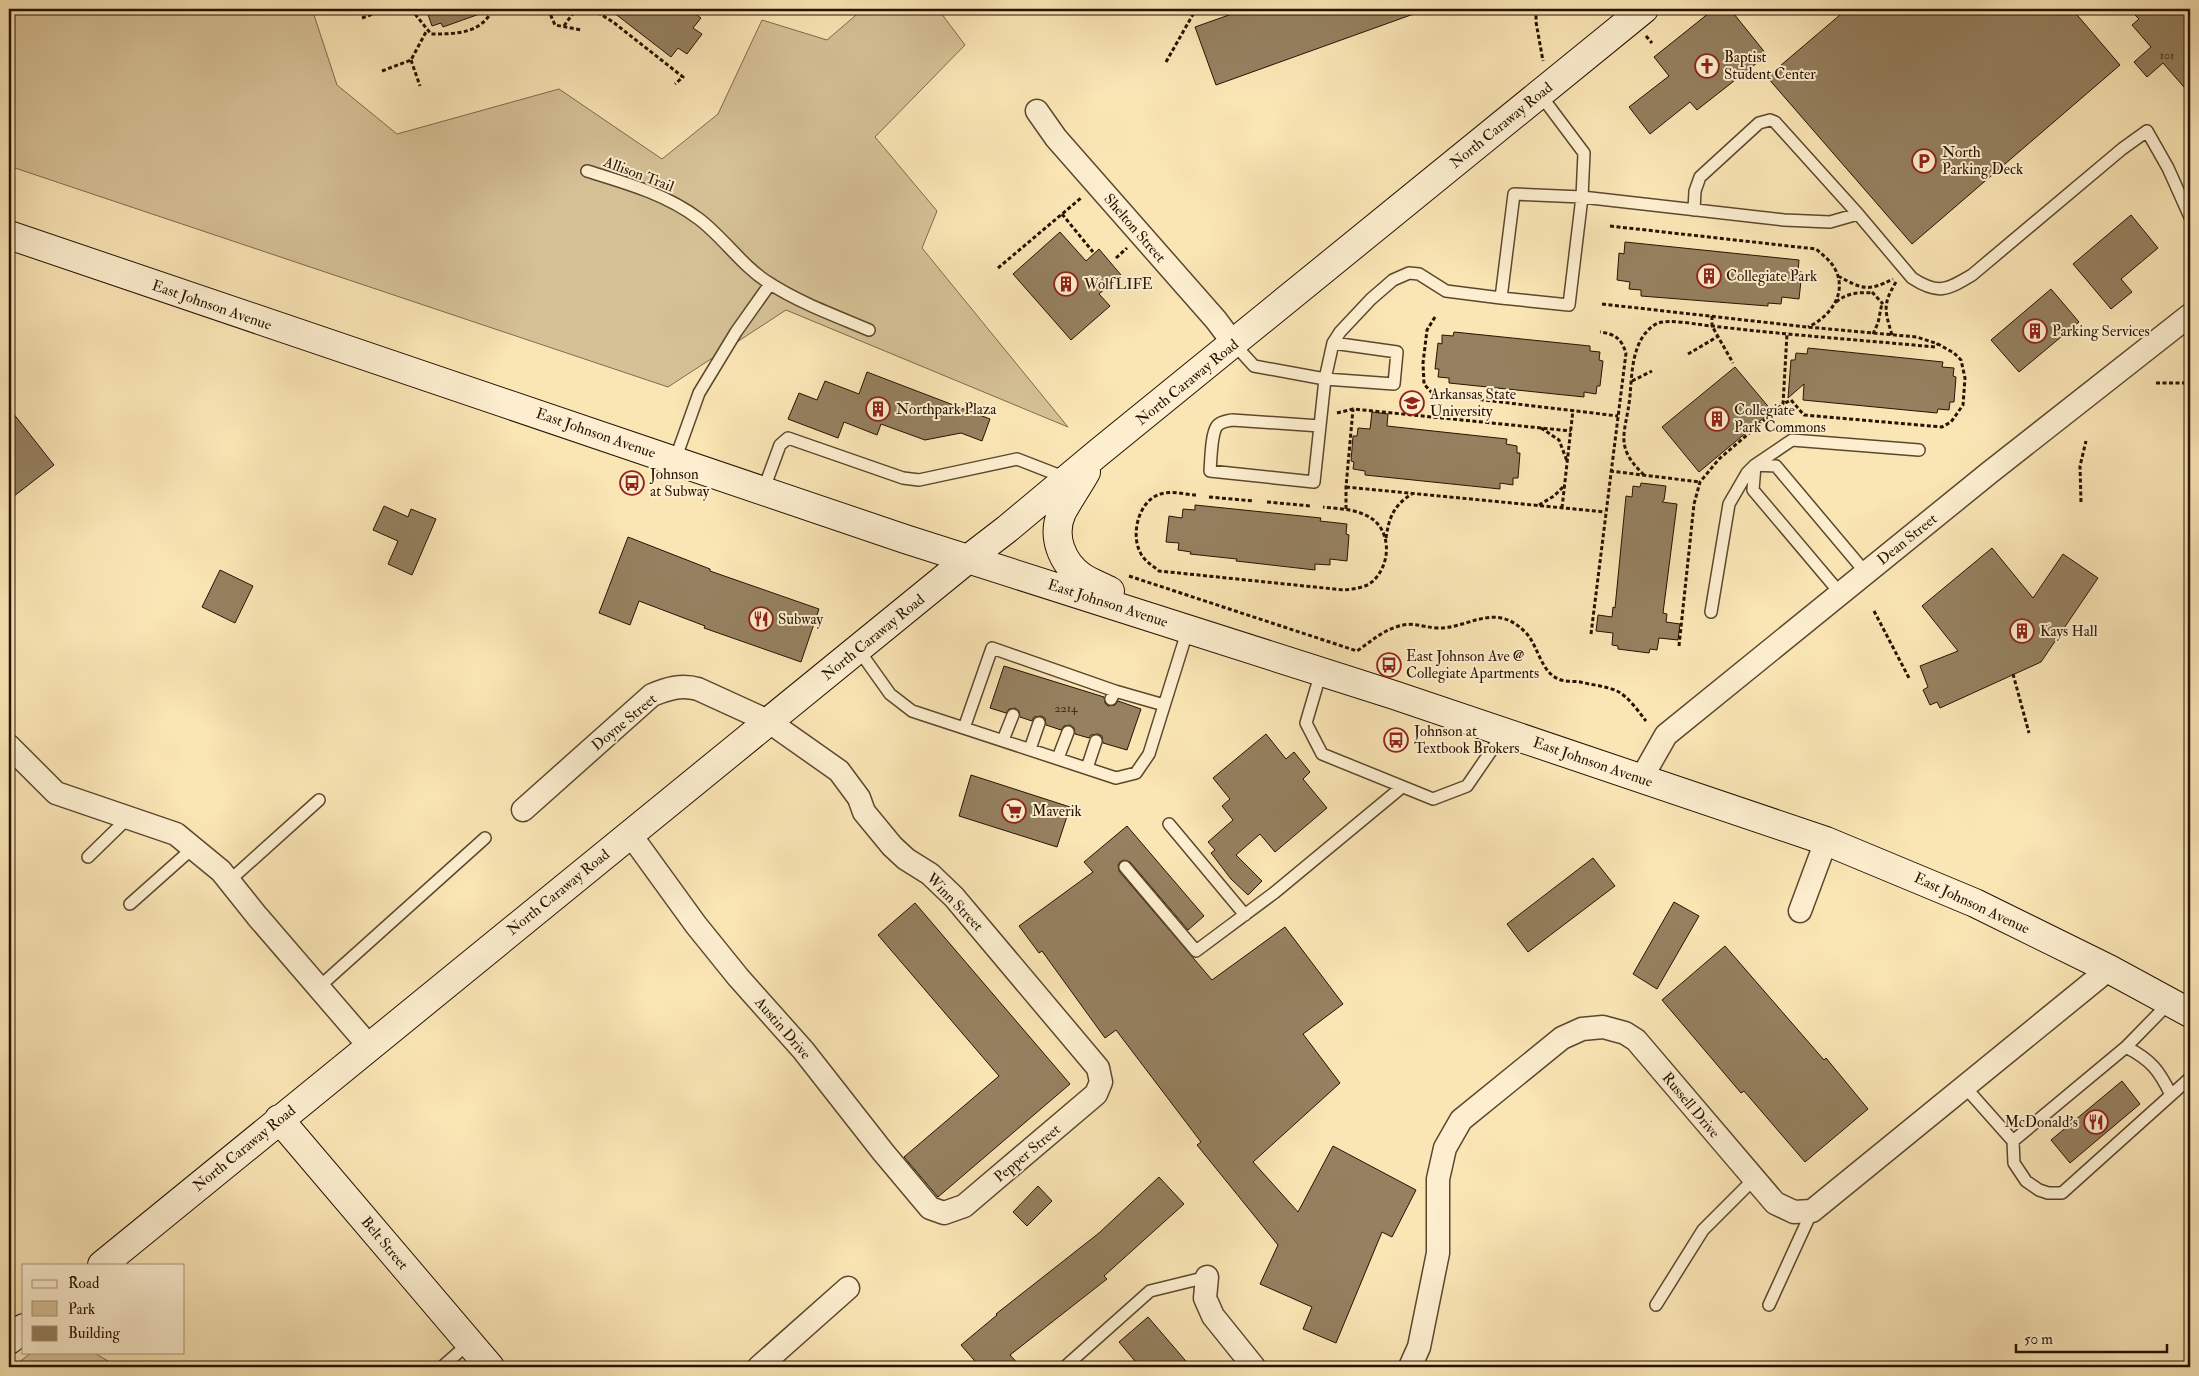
<svg xmlns="http://www.w3.org/2000/svg" width="2199" height="1376" font-family="'IM FELL Double Pica',serif">
	<style>
		.green { fill: #d6c196; stroke: #7e6a4c }
		.building { fill: #95805f; stroke: #271201 }
		.lines { fill: none; stroke-linecap: round; stroke-linejoin: round }
		.lane-casing { stroke: #5c472e; stroke-width: 14 }
		.street-casing { stroke: #5c472e; stroke-width: 25 }
		.secondary-casing { stroke: #271201; stroke-width: 30 }
		.path { stroke: #271201; stroke-width: 3; stroke-dasharray: 4 2.5; stroke-linecap: butt }
		.lane { stroke: #fceecf; stroke-width: 11 }
		.street { stroke: #fceecf; stroke-width: 22 }
		.secondary { stroke: #fceecf; stroke-width: 28 }
		.labels { text-anchor: middle; stroke-width: 4; stroke-linejoin: round; paint-order: stroke }
		.number-label { font-size: 12px; fill: #422e18 }
		.poi-label { font-size: 15px; fill: #271201; stroke: #fceecf; text-anchor: start }
		.street-label { font-size: 15px; fill: #271201; stroke: #fceecf }
	</style>
	<rect width="100%" height="100%" fill="#fae5b5"/>
	<filter id="stains"><feTurbulence type="fractalNoise" baseFrequency=".004" numOctaves="4"/><feColorMatrix values="0 0 0 0 .2 0 0 0 0 .09 0 0 0 0 .02 0 0 0 .5 -.17"/></filter>
	<radialGradient id="worn" r=".72"><stop offset=".6" stop-color="#630" stop-opacity="0"/><stop offset="1" stop-color="#630" stop-opacity=".3"/></radialGradient>
	<path class="green" d="M9 9H312L337 85 397 134 559 89 662 159 718 114 762 20 827 40 863 9H938L965 45 875 137 937 211 922 248 1068 427 786 310 668 387 9 166Z
		M32 1352H93L118 1367H13Z"/>
	<path class="building" d="M426 9H488V11L443 27 441 23 432 26Z
		M609 9H689L701 18 693 28 702 34 687 54 678 48 671 57Z
		M1246 9H1422V11L1216 85 1195 27Z
		M1714 9H1730L1767 55 1697 110 1690 102 1650 134 1629 107 1669 76 1654 57Z
		M1847 9H2072L2120 65 1912 244 1767 77Z
		M2129 9H2190V94L2163 63 2147 77 2134 62 2151 47 2132 25 2139 19Z
		M2131 215 2158 248 2121 279 2132 292 2111 309 2073 264Z
		M1060 232 1086 261 1099 249 1121 275 1099 294 1110 306 1071 340 1013 274Z
		M1625 242 1799 260 1798 272H1802L1799 299 1782 297 1781 304 1768 303V306L1641 296V290L1629 289 1630 282 1617 280 1619 253 1624 254Z
		M2051 289 2079 322 2019 372 1991 340Z
		M1454 332 1590 346V351L1600 352 1599 360 1603 361 1600 386H1597L1596 394 1584 392V397L1449 383V378L1438 377 1439 369H1435L1438 343 1442 344V335L1453 336Z
		M1808 348 1943 362 1942 367 1954 368 1953 376 1956 377 1954 402H1950L1949 410 1938 409 1937 413 1803 400 1804 384 1788 398 1791 360H1795L1796 353 1807 354Z
		M1735 367 1772 411 1699 472 1662 427Z
		M867 372 990 419 982 441 961 433 925 440 881 424 877 435 844 422 838 438 788 419 799 393 817 400 825 381 859 394Z
		M9 408 54 465 9 500Z
		M1372 412 1388 414 1387 426 1507 439 1506 444 1517 446V453H1520L1518 478H1513V485L1500 483V489L1365 475V471L1353 469 1354 462 1351 461 1353 436H1357L1358 428 1370 429Z
		M1641 483 1666 486 1664 500 1662 502 1677 504 1663 613 1667 614 1666 622 1680 624 1678 640 1659 638 1657 650 1650 649 1649 653 1618 649V646L1612 645 1613 633 1596 631 1598 615 1612 617 1613 607 1615 608 1626 496 1632 497 1633 486 1640 487Z
		M1195 505 1321 518 1320 521 1347 524 1346 534 1349 535 1347 561 1330 559V565L1315 564V570L1236 561 1237 559 1190 554 1191 552 1178 550 1179 543 1166 542 1169 516 1182 518 1183 509 1195 510Z
		M384 506 408 517 411 509 436 519 412 575 388 564 398 541 373 530Z
		M628 537 710 569V571L819 609 801 662 704 628 705 626 639 601 630 625 599 613Z
		M1992 548 2033 598 2063 554 2098 578 2041 662 1940 708 1937 702 1930 705 1923 690 1928 687 1920 666 1958 651 1922 606Z
		M220 570 253 586 235 623 202 607Z
		M1004 666 1104 697 1105 703 1108 706 1115 705 1118 701 1141 709 1127 750 1103 743 1102 736 1098 734 1091 735 1089 738 1075 734 1074 728 1070 725 1064 726 1061 730 1046 725 1045 718 1041 716 1034 717 1032 721 1020 717 1019 711 1015 708 1009 709 1006 713 990 708Z
		M1266 734 1286 759 1294 752 1310 772 1303 779 1327 808 1275 852 1260 834 1236 855 1262 881 1248 895 1231 879 1211 853 1215 850 1208 842 1233 820 1222 806 1230 799 1213 778Z
		M971 775 1070 807 1057 847 959 816Z
		M1127 826 1204 916 1188 930 1130 862 1124 860 1120 862 1118 865 1119 871 1212 980 1285 927 1343 1004 1303 1034 1340 1083 1253 1162 1298 1212 1333 1146 1416 1190 1392 1237 1382 1232 1336 1343 1303 1329 1312 1307 1260 1284 1278 1245 1197 1145 1201 1142 1116 1030 1105 1038 1042 951 1039 953 1019 926 1093 872 1084 862Z
		M1593 858 1615 886 1528 952 1507 924Z
		M1674 902 1699 916 1657 989 1633 974Z
		M915 903 1070 1084 938 1197 904 1157 999 1076 878 935Z
		M1725 946 1824 1060 1826 1058 1868 1109 1805 1162 1744 1091 1741 1093 1662 1000Z
		M2122 1081 2140 1104 2070 1163 2051 1140Z
		M1159 1177 1184 1204 1104 1276 1107 1279 1010 1355 1021 1367H980L961 1345 997 1315 996 1314 1099 1233Z
		M1038 1186 1052 1201 1027 1226 1013 1212Z
		M1148 1317 1191 1367H1140L1119 1342Z"/>
	<g class="lines">
		<g class="lane-casing">
			<path id="lane" d="M587 171C626 183 666 194 699 219 724 238 742 266 769 283 800 303 836 316 869 330
				M1694 210 1695 191 1700 177 1759 123 1770 120 1775 122 1858 214
				M1501 298 1569 305 1582 197 1584 153 1539 93
				M1234 344 1254 366 1325 379 1394 384 1397 352 1333 343
				M1320 426 1232 420C1227 421 1221 421 1217 426 1211 434 1211 460 1210 471L1314 482 1325 379 1333 343 1340 332 1371 299 1393 280 1409 273 1419 274 1446 291 1501 298 1514 194 1582 197 1784 220 1830 222 1858 214 1912 278C1938 295 1947 290 1972 275L2122 149 2147 131 2168 168 2190 217
				M675 460 699 393 736 332 770 284
				M763 491 780 445 788 438 903 478 919 480 1017 459 1066 478
				M1840 593 1753 490 1755 465 1776 466 1866 573
				M1711 612 1729 504 1747 473 1755 465 1792 440 1919 450
				M858 649 890 694 912 711 1116 778 1136 773 1149 754 1188 629
				M1321 672 1306 723 1322 754 1433 799 1467 786 1504 732
				M1115 691 1164 705
				M964 728 992 648 1115 691 1111 699
				M1003 740 1013 715
				M1030 749 1039 723
				M1058 758 1068 732
				M1087 768 1096 741
				M1169 824 1245 915
				M88 857 129 817
				M1125 867 1196 951 1274 893 1402 787
				M229 881 319 800
				M130 904 193 848
				M319 987 485 838
				M2126 1047C2151 1060 2159 1070 2171 1095
				M1965 1087 2013 1141 2014 1163 2026 1181 2039 1190 2048 1193H2062L2190 1078
				M2013 1141 2126 1047 2170 1002
				M1656 1305 1703 1230 1754 1179
				M1769 1305 1812 1211
				M442 1367 469 1343
				M1069 1367 1067 1365 1150 1291 1207 1277"/>
		</g>
		<g class="street-casing">
			<path id="street" d="M1037 111 1056 138 1216 320 1234 344
				M9 746 56 793 176 834 221 871 257 916 369 1046
				M1641 779 1666 735 1989 473 2190 315
				M523 810 652 695C667 689 681 684 698 689L768 721 839 771 859 798 864 812 892 846 906 859 930 874 954 897 1098 1068 1101 1082 1096 1094 964 1206 944 1213 930 1208 883 1152 803 1050 738 977 696 925 630 834
				M1800 911 1826 841
				M1207 1277 1205 1298 1213 1316 1254 1367
				M759 1367 848 1288
				M1410 1367 1419 1347 1438 1253V1179L1445 1148 1461 1120 1562 1038 1582 1029 1603 1027 1625 1033 1636 1040 1775 1203 1794 1212 1812 1211 2109 969"/>
		</g>
		<g class="secondary-casing">
			<path id="secondary" d="M9 235 905 539 1394 695 1826 841 1975 903 2109 969 2190 1013
				M1086 472C1078 486 1069 499 1062 512 1051 536 1062 563 1082 577 1091 583 1101 586 1110 591
				M279 1119 490 1367
				M102 1265 968 559 1007 529 1098 453 1644 9
				M9 1340 24 1328"/>
		</g>
		<path class="path" d="M411 9 431 34C456 34 481 34 493 9
			M548 9 555 25 581 30
			M592 9 613 22 683 77 675 84
			M728 9 734 12
			M1536 9V22L1543 61
			M362 18 387 9
			M564 26 576 9
			M1646 36 1652 43
			M411 60 420 86
			M1166 62 1196 9
			M382 71 411 60 427 30
			M1062 214 1093 252
			M1610 226 1816 249C1823 255 1831 261 1835 269 1848 293 1830 317 1808 327
			M1116 258 1127 248
			M998 268 1081 198
			M1838 276C1862 289 1868 292 1893 279
			M1872 292 1883 304
			M1836 302C1847 293 1859 292 1873 293
			M1602 304 1807 327 1917 337 1938 344 1954 353 1961 360 1965 378 1963 405 1951 422 1942 427 1804 415 1791 400 1783 404
			M1712 316V326L1733 363
			M1435 317 1427 330 1423 363 1424 384 1433 394 1618 416
			M1873 334 1878 323 1882 303
			M1892 335C1885 311 1882 305 1896 282
			M1688 354 1717 337
			M1632 381 1652 371
			M2156 383H2190
			M1337 413 1353 409 1571 431
			M1541 428 1559 440 1567 461
			M1610 471 1700 482
			M1644 475C1613 445 1626 434 1630 396 1632 372 1632 338 1656 324 1667 318 1699 325 1712 326 1787 335 1861 340 1935 347L1938 344
			M1346 487 1605 512
			M1196 495C1187 495 1175 491 1165 493 1140 496 1130 532 1140 552 1144 561 1152 565 1159 571L1344 590C1353 589 1366 588 1373 581 1389 566 1392 537 1375 521 1361 509 1340 509 1323 507
			M1209 497 1254 501
			M1267 502 1311 506
			M2081 502 2080 466 2086 441
			M1539 505 1554 496 1565 485
			M1562 508 1573 410
			M1346 509V487L1353 409
			M1386 538C1389 517 1394 505 1412 494
			M1129 576 1357 651C1370 642 1381 632 1396 627 1413 621 1421 627 1437 628 1468 629 1493 602 1523 630 1539 643 1539 673 1561 680 1567 682 1574 681 1580 682 1592 685 1606 686 1617 691 1629 697 1638 711 1646 721
			M1874 611 1909 678
			M1591 634 1626 353C1621 338 1615 334 1600 332
			M1679 646 1694 504 1700 482 1719 459 1783 404 1787 334
			M2013 674 2029 733"/>
		<use href="#lane" class="lane"/>
		<use href="#street" class="street"/>
		<use href="#secondary" class="secondary"/>
	</g>
	<defs>
		<g id="church-ring" transform="scale(1.25)"><circle r="9.5" fill="#fceecf" stroke="#8f2418" stroke-width="1.5"/><path d="M-1.2-6h2.4v3.5h3.3v2.4h-3.3V6h-2.4V-.1h-3.3v-2.4h3.3Z" fill="#8f2418"/></g>
		<g id="parking-ring" transform="scale(1.25)"><circle r="9.5" fill="#fceecf" stroke="#8f2418" stroke-width="1.5"/><path d="M-3.5-5.5H1a3.5 3.5 0 0 1 0 7H-1V5.5H-3.5ZM-1-3.4V-.6H.8a1.4 1.4 0 0 0 0-2.8Z" fill="#8f2418"/></g>
		<g id="building-ring" transform="scale(1.25)"><circle r="9.5" fill="#fceecf" stroke="#8f2418" stroke-width="1.5"/><path d="M-4-6H4V6H1V3H-1V6H-4ZM-2.5-4.3h1.7v1.8h-1.7ZM.8-4.3h1.7v1.8H.8ZM-2.5-1h1.7V.8h-1.7ZM.8-1h1.7V.8H.8Z" fill="#8f2418"/></g>
		<g id="university-ring" transform="scale(1.25)"><circle r="9.5" fill="#fceecf" stroke="#8f2418" stroke-width="1.5"/><path d="M0-5L7-2L0 1L-7-2ZM-4 1L0 2.5L4 1V4Q0 6-4 4Z" fill="#8f2418"/></g>
		<g id="bus-ring" transform="scale(1.25)"><circle r="9.5" fill="#fceecf" stroke="#8f2418" stroke-width="1.5"/><path d="M-5-6H5V4H4V6H2V4H-2V6H-4V4H-5ZM-3.5-4V0h7V-4ZM-3.5 1.2v1.5H-2V1.2ZM2 1.2v1.5H3.5V1.2Z" fill="#8f2418"/></g>
		<g id="restaurant-ring" transform="scale(1.25)"><circle r="9.5" fill="#fceecf" stroke="#8f2418" stroke-width="1.5"/><path d="M-5-6h1v4h1v-4h1v4h1v-4h1v5L-1.5 .5V6h-2V.5L-5-1ZM5-6V6H3V1.5H1.5Q1.5-4 5-6Z" fill="#8f2418"/></g>
		<g id="supermarket-ring" transform="scale(1.25)"><circle r="9.5" fill="#fceecf" stroke="#8f2418" stroke-width="1.5"/><path d="M-6-5.5h2.5l.6 2H6L4.5 2H-2.5L-4.4-4H-6ZM-1.5 3.2a1.3 1.3 0 1 0 .1 0ZM3 3.2a1.3 1.3 0 1 0 .1 0Z" fill="#8f2418"/></g>
	</defs>
	<g fill-rule="evenodd">
		<use href="#church-ring" x="1707" y="66"/>
		<use href="#parking-ring" x="1924" y="161"/>
		<use href="#building-ring" x="1709" y="276"/>
		<use href="#building-ring" x="1066" y="284"/>
		<use href="#building-ring" x="2035" y="331"/>
		<use href="#university-ring" x="1412" y="403"/>
		<use href="#building-ring" x="878" y="409"/>
		<use href="#building-ring" x="1717" y="419"/>
		<use href="#bus-ring" x="632" y="483"/>
		<use href="#restaurant-ring" x="761" y="619"/>
		<use href="#building-ring" x="2022" y="631"/>
		<use href="#bus-ring" x="1389" y="665"/>
		<use href="#bus-ring" x="1396" y="740"/>
		<use href="#supermarket-ring" x="1014" y="811"/>
		<use href="#restaurant-ring" x="2096" y="1122"/>
	</g>
	<g class="labels">
		<g class="number-label">
			<text x="2167" y="59">101</text>
			<text x="1066" y="712">2214</text>
		</g>
		<g class="poi-label">
			<text x="1724" y="62">Baptist<tspan x="1724" dy="17">Student Center</tspan></text>
			<text x="1942" y="157">North<tspan x="1942" dy="17">Parking Deck</tspan></text>
			<text x="1726" y="281">Collegiate Park</text>
			<text x="1084" y="289">WolfLIFE</text>
			<text x="2052" y="336">Parking Services</text>
			<text x="1430" y="399">Arkansas State<tspan x="1430" dy="17">University</tspan></text>
			<text x="896" y="414">Northpark Plaza</text>
			<text x="1734" y="415">Collegiate<tspan x="1734" dy="17">Park Commons</tspan></text>
			<text x="650" y="479">Johnson<tspan x="650" dy="17">at Subway</tspan></text>
			<text x="778" y="624">Subway</text>
			<text x="2040" y="636">Kays Hall</text>
			<text x="1406" y="661">East Johnson Ave @<tspan x="1406" dy="17">Collegiate Apartments</tspan></text>
			<text x="1414" y="736">Johnson at<tspan x="1414" dy="17">Textbook Brokers</tspan></text>
			<text x="1032" y="816">Maverik</text>
			<text x="2078" y="1127" text-anchor="end">McDonald's</text>
		</g>
		<g class="street-label">
			<text transform="translate(1501 125) rotate(-39)" y="5">North Caraway Road</text>
			<text transform="translate(639 174) rotate(21)" y="5">Allison Trail</text>
			<text transform="translate(1135 228) rotate(49)" y="5">Shelton Street</text>
			<text transform="translate(212 305) rotate(19)" y="5">East Johnson Avenue</text>
			<text transform="translate(1187 382) rotate(-39)" y="5">North Caraway Road</text>
			<text transform="translate(596 433) rotate(19)" y="5">East Johnson Avenue</text>
			<text transform="translate(1907 539) rotate(-39)" y="5">Dean Street</text>
			<text transform="translate(1108 603) rotate(18)" y="5">East Johnson Avenue</text>
			<text transform="translate(873 637) rotate(-39)" y="5">North Caraway Road</text>
			<text transform="translate(624 722) rotate(-40)" y="5">Doyne Street</text>
			<text transform="translate(1593 762) rotate(19)" y="5">East Johnson Avenue</text>
			<text transform="translate(558 892) rotate(-39)" y="5">North Caraway Road</text>
			<text transform="translate(955 902) rotate(46)" y="5">Winn Street</text>
			<text transform="translate(1972 903) rotate(25)" y="5">East Johnson Avenue</text>
			<text transform="translate(783 1028) rotate(49)" y="5">Austin Drive</text>
			<text transform="translate(1691 1105) rotate(50)" y="5">Russell Drive</text>
			<text transform="translate(244 1148) rotate(-39)" y="5">North Caraway Road</text>
			<text transform="translate(1027 1153) rotate(-40)" y="5">Pepper Street</text>
			<text transform="translate(385 1243) rotate(50)" y="5">Belt Street</text>
		</g>
	</g>
	<rect width="2199" height="1376" fill="none" stroke="#fae5b5" stroke-width="30"/>
	<rect x="10" y="10" width="2179" height="1356" fill="none" stroke="#271201" stroke-width="2.5"/>
	<rect x="15" y="15" width="2169" height="1346" fill="none" stroke="#271201"/>
	<rect x="22" y="1264" width="162" height="90" fill="#fceecf" stroke="#a7967d"/>
	<rect x="32" y="1280" width="25" height="8" fill="#fceecf" stroke="#a7967d"/>
	<text x="68" y="1288" font-size="15" fill="#271201">Road</text>
	<rect x="32" y="1301" width="25" height="15" fill="#d6c196" stroke="#a7967d"/>
	<text x="68" y="1314" font-size="15" fill="#271201">Park</text>
	<rect x="32" y="1326" width="25" height="15" fill="#95805f" stroke="#a7967d"/>
	<text x="68" y="1338" font-size="15" fill="#271201">Building</text>
	<path d="M2016 1344v8h151v-8" fill="none" stroke="#271201" stroke-width="2.5"/>
	<text x="2024" y="1344" font-size="15" fill="#271201" stroke="#fceecf" stroke-width="4" paint-order="stroke">50 m</text>
	<rect width="100%" height="100%" filter="url(#stains)"/>
	<rect width="100%" height="100%" fill="url(#worn)"/>
</svg>
